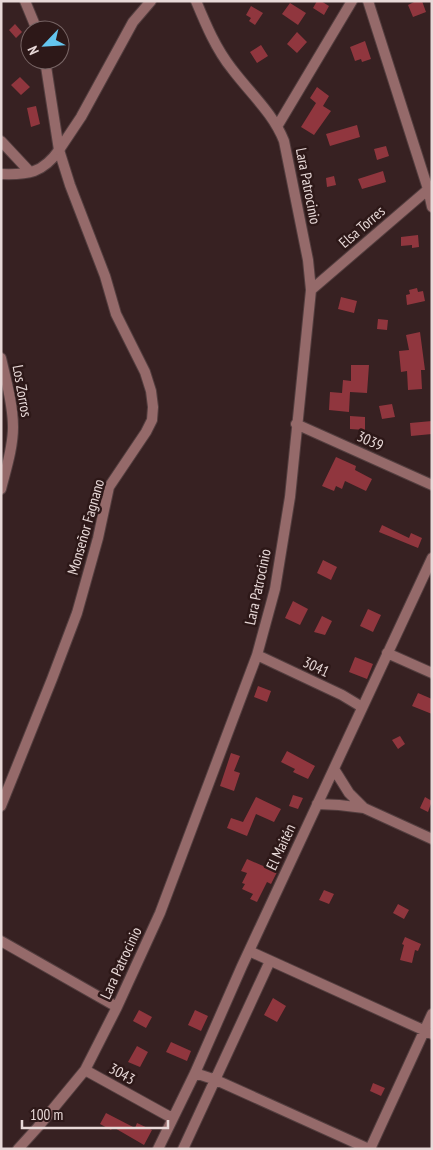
<svg xmlns="http://www.w3.org/2000/svg" width="433" height="1150" font-family="'PT Sans Narrow',sans-serif">
	<style>
		.building { fill: #90363e }
		.lines { fill: none; stroke-linecap: round; stroke-linejoin: round }
		.minor-casing { stroke: #533e3f; stroke-width: 12 }
		.tertiary-casing { stroke: #533e3f; stroke-width: 12 }
		.minor { stroke: #956a6a; stroke-width: 10 }
		.tertiary { stroke: #956a6a; stroke-width: 10 }
		.labels { text-anchor: middle; stroke-width: 5; stroke-linejoin: round; paint-order: stroke }
		.street-label { font-size: 15px; fill: #e8d9d8; stroke: #2d1818 }
	</style>
	<rect width="100%" height="100%" fill="#372122"/>
	<path class="building" d="M317 1H321L329 6 324 15 313 8Z
		M416 1H422L426 12 413 17 408 5Z
		M290 3 306 13 298 25 282 14Z
		M251 6 263 13 255 25 249 21 251 18 246 15Z
		M15 24 22 32 16 38 9 30Z
		M297 32 307 42 297 53 287 44Z
		M365 41 371 59 362 62 361 59 355 61 350 47Z
		M261 45 268 56 257 63 250 52Z
		M20 77 30 87 21 95 11 85Z
		M317 87 329 96 323 106 331 111 314 135 301 127 316 103 310 98Z
		M36 106 40 124 31 127 27 108Z
		M357 125 360 137 330 146 326 134Z
		M386 146 389 156 377 160 374 149Z
		M383 171 386 182 362 189 358 179Z
		M334 176 336 185 327 187 326 178Z
		M418 235 419 247 412 248V245L401 246V237Z
		M417 288 418 292 423 291 425 301 407 305 406 295 410 294 409 290Z
		M341 297 357 301 354 313 338 309Z
		M378 319 388 320 387 330 377 329Z
		M420 332 425 370H421L422 389 408 390 407 371 401 372 399 351 409 350 406 335Z
		M351 365H369L367 393 350 392 349 412 329 410 330 392 342 393 343 380 351 381Z
		M392 404 395 417 382 419 379 406Z
		M350 416 365 417V430L350 429Z
		M432 421V434L411 436 410 423Z
		M336 457 356 466 355 470 372 479 366 491 345 481 342 489 336 486 334 491 322 486Z
		M382 525 409 538 411 533 422 538 418 548 379 532Z
		M323 560 337 567 331 580 317 573Z
		M293 601 308 609 300 625 285 618Z
		M368 609 381 615 373 632 360 626Z
		M322 616 332 621 325 635 314 632Z
		M355 657 373 664 367 679 349 672Z
		M258 686 271 691 267 702 254 697Z
		M418 693 432 699V714L412 706Z
		M400 736 405 744 398 749 392 740Z
		M287 751 315 766 308 779 293 772 295 769 281 762Z
		M231 753 240 756 234 771 240 773 234 791 220 786Z
		M293 795 303 798 298 809 289 806Z
		M256 797 281 809 274 822 256 814 247 836 227 828 231 818 243 822Z
		M425 797 432 801 428 812 420 808Z
		M247 859 277 872 271 884 267 882 257 902 250 899 253 894 242 889 245 884 242 883 247 873 241 871Z
		M324 890 334 894 329 904 319 900Z
		M398 904 409 910 404 919 393 913Z
		M405 937 421 944 418 951 415 950 412 963 400 960 404 945 402 944Z
		M273 998 286 1006 277 1022 264 1015Z
		M139 1010 152 1017 146 1028 133 1021Z
		M195 1010 208 1016 201 1031 188 1025Z
		M171 1042 191 1051 187 1061 166 1052Z
		M137 1046 148 1052 140 1067 128 1062Z
		M373 1083 385 1088 381 1096 370 1091Z
		M106 1113 135 1128 137 1123 152 1130 144 1145 113 1127 111 1130 100 1124Z"/>
	<g class="lines">
		<g class="minor-casing">
			<path id="minor" d="M368 1 428 189 432 207
				M278 125 352 1
				M1 141 30 172
				M1 174C28 175 43 173 59 150
				M311 290 432 186
				M1 358C6 380 13 404 13 427 13 448 6 469 1 489
				M296 424 432 485
				M387 653 432 673
				M257 655 342 695 362 707
				M334 769 349 793 364 808
				M317 804 339 805 364 808 432 839
				M1 806 52 679 77 613 98 538 109 487 146 432 152 420 153 407 151 391 145 372 116 314 105 276 70 185 59 150
				M1 941 117 1007
				M249 951 432 1034
				M85 1070 172 1118
				M195 1073 216 1080 369 1149
				M18 1149 38 1127 85 1070 117 1007 160 913 257 655 275 589 290 497 311 290 308 260 284 141C273 113 250 93 232 69 216 49 206 25 196 1
				M158 1149 195 1073 242 966 432 558
				M183 1149 270 961
				M370 1149 432 1014"/>
		</g>
		<g class="tertiary-casing">
			<path id="tertiary" d="M25 1 37 30
				M45 60 59 150
				M59 150 81 117 133 22 151 1"/>
		</g>
		<use href="#minor" class="minor"/>
		<use href="#tertiary" class="tertiary"/>
	</g>
	<g class="labels">
		<g class="street-label">
			<text transform="translate(308 186) rotate(79)" y="5">Lara Patrocinio</text>
			<text transform="translate(362 227) rotate(-41)" y="5">Elsa Torres</text>
			<text transform="translate(22 391) rotate(80)" y="5">Los Zorros</text>
			<text transform="translate(370 441) rotate(24)" y="5">3039</text>
			<text transform="translate(86 527) rotate(-74)" y="5">Monseñor Fagnano</text>
			<text transform="translate(258 587) rotate(-78)" y="5">Lara Patrocinio</text>
			<text transform="translate(316 667) rotate(25)" y="5">3041</text>
			<text transform="translate(281 847) rotate(-65)" y="5">El Maitén</text>
			<text transform="translate(121 963) rotate(-65)" y="5">Lara Patrocinio</text>
			<text transform="translate(122 1074) rotate(29)" y="5">3043</text>
		</g>
	</g>
	<rect width="433" height="1150" fill="none" stroke="#e8d9d8" stroke-width="5"/>
	<g transform="translate(45 45) rotate(245)"><circle r="24" fill="#2d1818" stroke="#786565"/>
	<path d="M0-4L9 19L0 12L-9 19Z" fill="#64c5ee"/>
	<text y="-8" font-size="14" font-weight="bold" text-anchor="middle" fill="#e8d9d8">N</text>
	</g>
	<path d="M22 1120v8h146v-8" fill="none" stroke="#e8d9d8" stroke-width="2.5"/>
	<text x="30" y="1120" font-size="15" fill="#e8d9d8" stroke="#2d1818" stroke-width="4" paint-order="stroke">100 m</text>
</svg>
